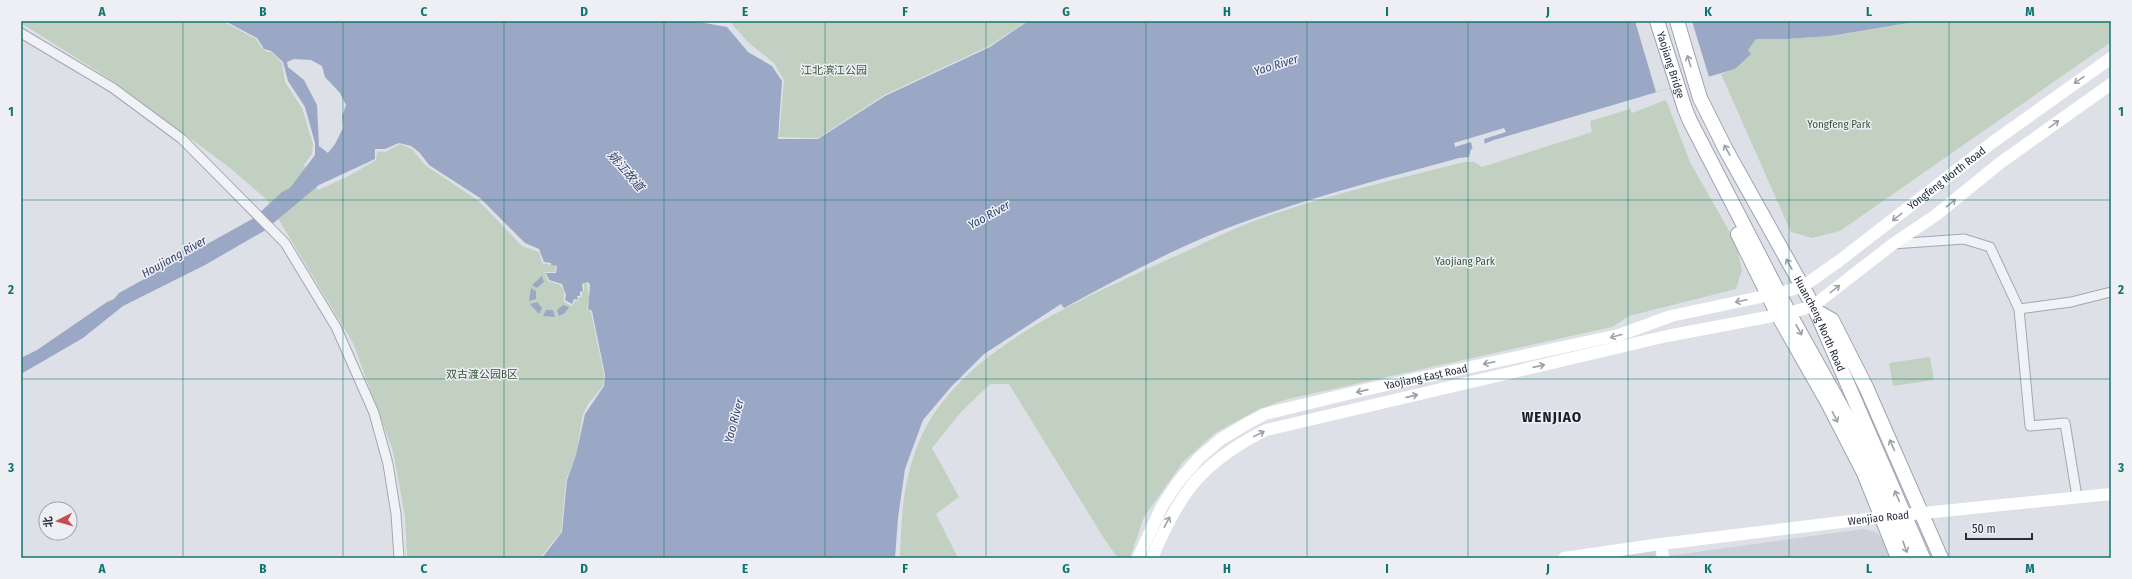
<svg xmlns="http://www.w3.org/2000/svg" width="2132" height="579" font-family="'Fira Sans Condensed','Noto Sans SC',sans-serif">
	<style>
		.built { fill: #cdcfd9 }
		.green { fill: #c1d0c0 }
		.water { fill: #9ba8c5; fill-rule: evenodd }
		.pier { fill: #dee0e7 }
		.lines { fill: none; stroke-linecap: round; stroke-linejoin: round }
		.street-casing { stroke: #a4a6b1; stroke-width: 11 }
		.primary-casing { stroke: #9ea3b2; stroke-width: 16 }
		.street { stroke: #f1f2f5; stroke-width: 9 }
		.secondary { stroke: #fff; stroke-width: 12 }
		.primary { stroke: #fff; stroke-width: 14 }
		.oneway { stroke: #9ea0a8 }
		.grid { fill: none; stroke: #0f766e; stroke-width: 1; stroke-opacity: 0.55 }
		.labels { text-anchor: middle; stroke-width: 3; stroke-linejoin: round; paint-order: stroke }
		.street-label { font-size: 11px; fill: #282c3d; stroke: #eeeff5 }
		.park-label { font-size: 11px; fill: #375837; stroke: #eeeff5 }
		.water-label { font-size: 12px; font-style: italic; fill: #35456e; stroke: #eeeff5 }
		.district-label { font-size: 15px; font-weight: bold; letter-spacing: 1px; fill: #1b1e2d; stroke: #eeeff5 }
		.neatline { fill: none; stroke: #0f766e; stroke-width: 1.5 }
		.grid-label { font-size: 13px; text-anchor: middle; font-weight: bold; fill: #0f766e }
	</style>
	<rect width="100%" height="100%" fill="#dee0e7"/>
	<path class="built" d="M1863 529 1876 532 1891 548 1894 558H1668V556Z
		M1655 549 1656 558H1606Z"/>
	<path class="green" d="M21 21H222L256 39 261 47 267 52H271L282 63 285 82 302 108 313 144 312 154 304 165 318 190 347 177 376 160 377 151 385 152 400 144 412 149 425 165 479 201 522 246 539 252 542 263 556 266 555 272H545L548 281 560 285 564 290V302L572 306 575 301H578L579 297H582V292L584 291V284L587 283 589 297 587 309 591 312 604 375 603 386 588 404 583 414 576 455 566 480 561 532 540 558H407L405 517 393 451 353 343 267 200 230 168 113 81 21 23Z
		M729 21H1027L989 46 884 95 818 138 779 137 784 80 774 63 749 43Z
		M1920 21H2111V42L1840 231 1812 238 1791 232 1721 74 1735 69 1756 38 1786 39 1830 36Z
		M1666 100 1690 162 1736 243 1742 270 1736 289 1629 316 1612 327 1288 399 1259 409 1215 433 1183 462 1144 517 1130 558 1117 557 1105 540 1009 384H990L961 412 932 448 959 497 936 514 958 558H900C902 509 903 472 926 427 970 345 1088 296 1169 259 1197 247 1225 232 1254 221 1322 196 1394 180 1464 162H1474L1482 167 1592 132 1590 121 1630 109 1632 113Z
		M1930 357 1934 380 1893 386 1889 363Z"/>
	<path class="water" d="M225 21H693L727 27 748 52 772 66 782 81 778 139H818L885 96 990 47 1028 21H1920L1830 36 1786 39H1756L1748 50 1751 54 1735 69 1494 140 1471 149 1469 157 1459 158C1375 181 1291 202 1210 235 1160 256 1112 282 1064 308L1061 304 984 354 951 387 923 420 905 469 898 518 895 558H542L562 532 567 480 576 455 585 414 604 386 605 375 592 311 588 309 590 285 588 282 582 284 583 291 580 292V296H577L578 300 574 299 572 304 565 300 566 295 562 284 549 280 546 273H556L557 266 551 265V263L544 262 539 249 525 243 480 198 429 165 420 153 411 146 399 143 385 149H375V159L319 185 264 231 205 265 123 306 83 338 21 374V358L37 350 107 302 114 299 119 293 254 218 282 192 290 188 315 155V143L305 107 288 81 283 62 271 51 264 49 257 38ZM294 59 311 60 322 66 325 77 340 93 346 105 342 116 343 128 335 144 328 153 319 146 317 105 304 80 288 67 287 62Z
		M542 276 544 282 537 288 532 285Z
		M531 288 536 291V299L529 301Z
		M537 302 542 308 539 314 530 304Z
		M563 305 569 307 565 313 559 316 557 310Z
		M546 310H553L555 317 543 316Z"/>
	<path class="pier" d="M1635 21H1692L1709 77 1656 92Z
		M1504 128 1506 132 1484 139 1485 146 1473 150 1471 142 1455 147 1454 143Z"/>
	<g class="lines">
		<g class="street-casing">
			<path id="street" d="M21 33 113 88 182 139 285 243 336 327 374 413 388 464 396 514 399 558
				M1893 244 1964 239 1990 247 2019 309 2030 426 2065 423 2077 497
				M2019 309 2071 302 2111 292"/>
		</g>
		<g class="primary-casing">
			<g id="primary">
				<path id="s3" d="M1657 21 1685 109 1690 121 1789 313 1848 419 1894 516 1910 558"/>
				<path id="s4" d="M1677 21 1700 98 1726 150 1816 311 1923 558"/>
				<path d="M1738 234 1778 315 1828 403 1864 473 1898 558"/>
				<path d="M1816 311 1832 320 1866 387 1941 558"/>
			</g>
		</g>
		<use href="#street" class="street"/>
		<g class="secondary">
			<path d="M1661 544 1663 558"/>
			<path id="s1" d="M1138 558 1162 506 1178 482 1199 458 1221 439 1248 423 1265 414 1364 390 1619 335 1671 316 1779 293 1802 287 1839 261 1993 142 2111 58"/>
			<path d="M1152 558C1179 493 1202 462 1266 430L1667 336 1789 313 1813 306 1893 244 1936 215 2000 163 2111 84"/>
			<path id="s2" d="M1564 558 1661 544 1883 517 2111 494"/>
		</g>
		<use href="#primary" class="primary"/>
	</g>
	<defs><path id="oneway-shaft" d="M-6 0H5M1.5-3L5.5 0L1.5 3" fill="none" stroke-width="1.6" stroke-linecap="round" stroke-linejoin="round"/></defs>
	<g class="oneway">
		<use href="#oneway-shaft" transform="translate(1689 61) rotate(-107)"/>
		<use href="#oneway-shaft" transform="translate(2079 80) rotate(145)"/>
		<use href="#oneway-shaft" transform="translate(2054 124) rotate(-36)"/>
		<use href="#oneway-shaft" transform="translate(1727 150) rotate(-119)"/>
		<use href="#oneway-shaft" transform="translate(1951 203) rotate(-39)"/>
		<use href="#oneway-shaft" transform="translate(1897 217) rotate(142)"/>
		<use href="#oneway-shaft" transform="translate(1789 264) rotate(-119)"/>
		<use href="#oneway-shaft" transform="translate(1835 289) rotate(-38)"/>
		<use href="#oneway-shaft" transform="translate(1741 301) rotate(168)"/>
		<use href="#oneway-shaft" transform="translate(1799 330) rotate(61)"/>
		<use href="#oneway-shaft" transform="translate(1616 336) rotate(165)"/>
		<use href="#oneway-shaft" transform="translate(1489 363) rotate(168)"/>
		<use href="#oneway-shaft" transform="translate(1539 366) rotate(-13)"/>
		<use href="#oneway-shaft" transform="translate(1362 391) rotate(167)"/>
		<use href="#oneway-shaft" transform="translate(1412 396) rotate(-13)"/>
		<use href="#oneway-shaft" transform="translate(1835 417) rotate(63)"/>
		<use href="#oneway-shaft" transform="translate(1259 434) rotate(-26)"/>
		<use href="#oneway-shaft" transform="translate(1892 445) rotate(-114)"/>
		<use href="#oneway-shaft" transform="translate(1897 496) rotate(-113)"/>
		<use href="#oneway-shaft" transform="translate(1167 522) rotate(-62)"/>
		<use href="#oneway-shaft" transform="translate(1905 547) rotate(70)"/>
	</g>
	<path class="grid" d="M183 21V558M343 21V558M504 21V558M664 21V558M825 21V558M986 21V558M1146 21V558M1307 21V558M1468 21V558M1628 21V558M1789 21V558M1949 21V558M21 200H2111M21 379H2111"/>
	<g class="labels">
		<g class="street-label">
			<text dy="4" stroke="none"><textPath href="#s3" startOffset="46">Yaojiang Bridge</textPath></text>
			<text dy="4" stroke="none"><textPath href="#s1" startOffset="931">Yongfeng North Road</textPath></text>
			<text dy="4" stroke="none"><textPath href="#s4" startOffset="336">Huancheng North Road</textPath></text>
			<text dy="4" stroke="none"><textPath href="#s1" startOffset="363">Yaojiang East Road</textPath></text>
			<text dy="4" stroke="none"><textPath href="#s2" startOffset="317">Wenjiao Road</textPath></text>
		</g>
		<g class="park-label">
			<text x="834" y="74">江北滨江公园</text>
			<text x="1839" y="128">Yongfeng Park</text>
			<text x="1465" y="265">Yaojiang Park</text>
			<text x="482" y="378">双古渡公园B区</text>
		</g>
		<g class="water-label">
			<text transform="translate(1276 65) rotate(-17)" y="4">Yao River</text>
			<text transform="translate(626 171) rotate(49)" y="4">姚江故道</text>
			<text transform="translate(989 215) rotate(-29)" y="4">Yao River</text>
			<text transform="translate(174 257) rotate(-29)" y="4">Houjiang River</text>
			<text transform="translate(734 421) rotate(-75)" y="4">Yao River</text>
		</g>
		<g class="district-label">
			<text x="1552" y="422">WENJIAO</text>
		</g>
	</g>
	<rect width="2132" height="579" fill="none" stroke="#eeeff5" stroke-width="44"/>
	<g transform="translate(58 521) rotate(264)"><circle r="19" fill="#eeeff5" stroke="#9fa1ab"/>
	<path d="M0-3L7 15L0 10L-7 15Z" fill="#c54d4a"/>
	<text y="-6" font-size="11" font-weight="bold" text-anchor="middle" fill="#282c3d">北</text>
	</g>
	<path d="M1966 533v6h66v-6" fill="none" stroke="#282c3d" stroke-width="2"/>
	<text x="1972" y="533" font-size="12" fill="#282c3d" stroke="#eeeff5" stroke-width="3" paint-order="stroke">50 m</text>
	<rect x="22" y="22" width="2088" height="535" class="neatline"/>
	<g class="grid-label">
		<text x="102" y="16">A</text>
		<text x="263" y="16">B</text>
		<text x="424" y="16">C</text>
		<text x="584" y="16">D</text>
		<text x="745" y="16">E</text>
		<text x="905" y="16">F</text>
		<text x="1066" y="16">G</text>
		<text x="1227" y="16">H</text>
		<text x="1387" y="16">I</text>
		<text x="1548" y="16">J</text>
		<text x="1708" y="16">K</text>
		<text x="1869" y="16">L</text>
		<text x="2030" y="16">M</text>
		<text x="11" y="116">1</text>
		<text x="2121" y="116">1</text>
		<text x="11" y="294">2</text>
		<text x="2121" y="294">2</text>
		<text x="11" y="472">3</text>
		<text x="2121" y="472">3</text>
		<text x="102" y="573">A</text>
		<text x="263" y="573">B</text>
		<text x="424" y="573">C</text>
		<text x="584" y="573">D</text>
		<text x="745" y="573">E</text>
		<text x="905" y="573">F</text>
		<text x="1066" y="573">G</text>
		<text x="1227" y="573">H</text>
		<text x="1387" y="573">I</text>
		<text x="1548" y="573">J</text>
		<text x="1708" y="573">K</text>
		<text x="1869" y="573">L</text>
		<text x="2030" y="573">M</text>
	</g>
</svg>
